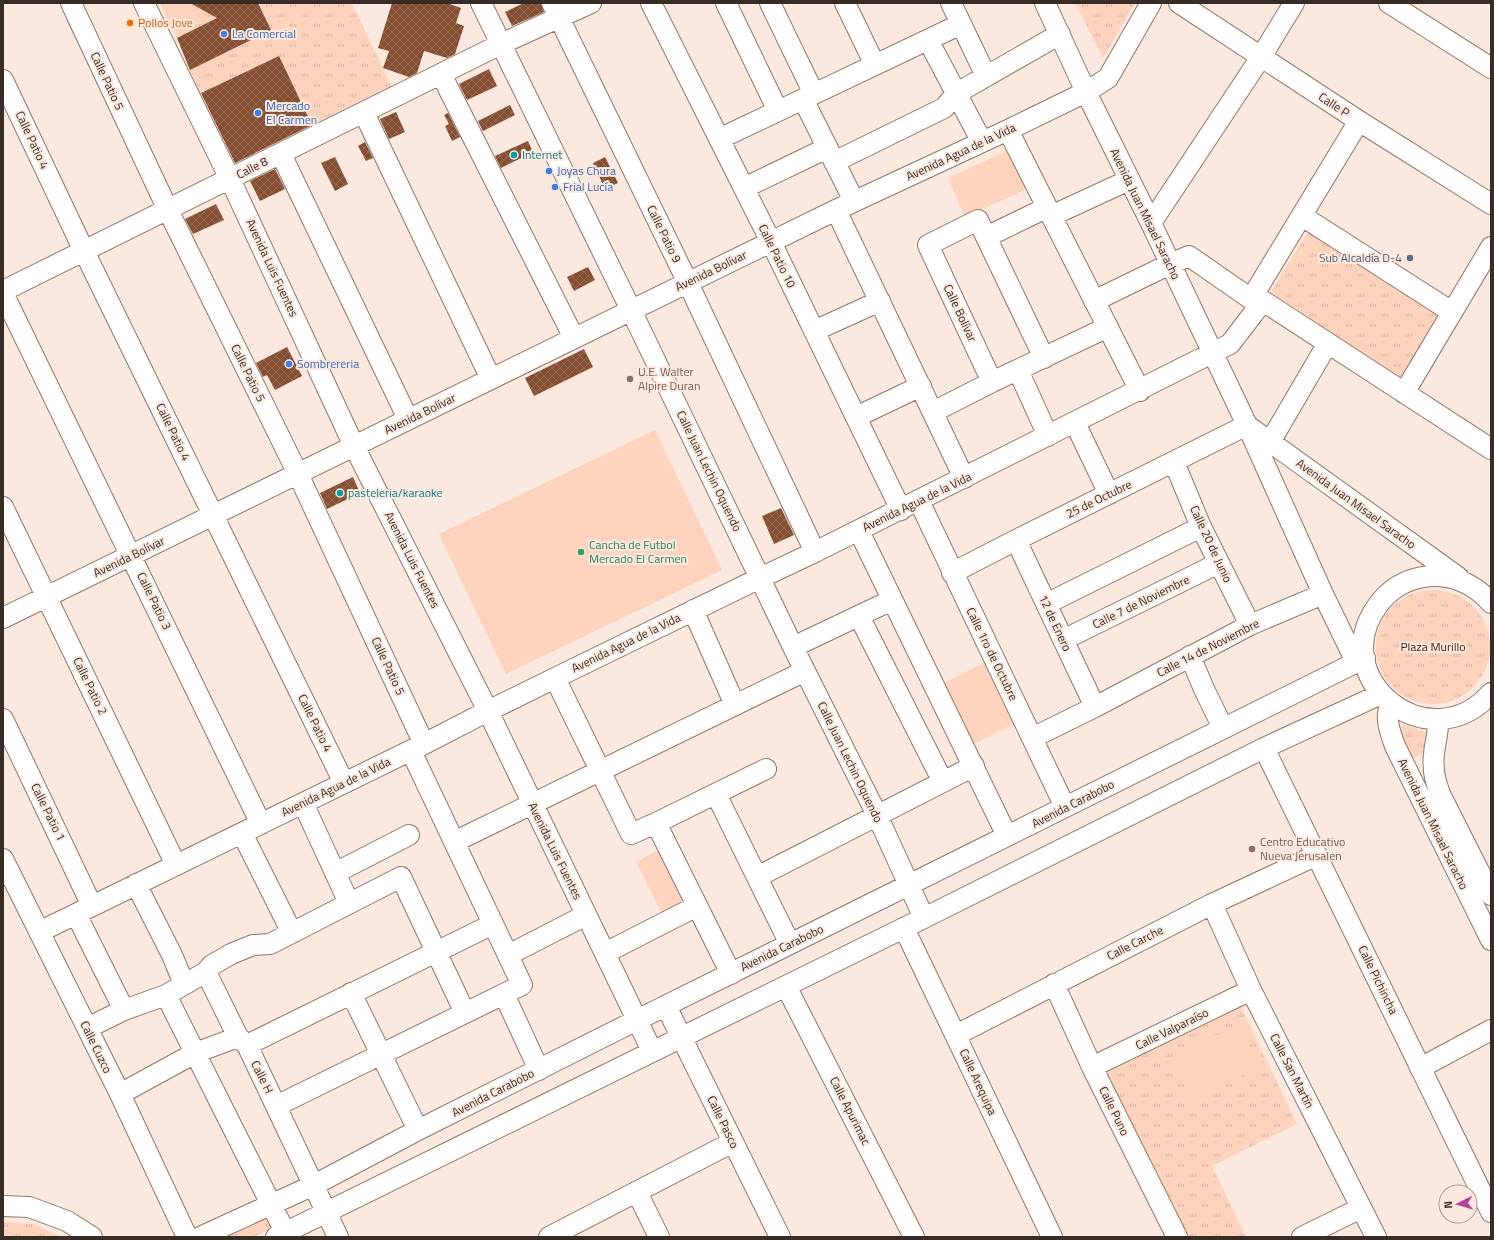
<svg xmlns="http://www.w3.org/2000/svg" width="1494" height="1240" font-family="'Titillium Web',sans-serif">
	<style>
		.grass { fill: url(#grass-tufts) }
		.pitch { fill: #fed3bd }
		.building { fill: url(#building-cross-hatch) }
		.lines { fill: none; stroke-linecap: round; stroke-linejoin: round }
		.minor-casing { stroke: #907567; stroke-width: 22 }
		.minor { stroke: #fff; stroke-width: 20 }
		.food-dot { fill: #e8710a; stroke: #fbe8de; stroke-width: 1.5 }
		.shop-dot { fill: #3f7fe0; stroke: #fbe8de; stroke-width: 1.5 }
		.culture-dot { fill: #0f9aa8; stroke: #fbe8de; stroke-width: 1.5 }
		.service-dot { fill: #5c6f8a; stroke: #fbe8de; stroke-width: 1.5 }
		.education-dot { fill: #8d6e63; stroke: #fbe8de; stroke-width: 1.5 }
		.leisure-dot { fill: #2e9e5b; stroke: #fbe8de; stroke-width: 1.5 }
		.labels { text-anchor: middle; stroke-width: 4; stroke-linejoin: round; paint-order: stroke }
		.food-label { font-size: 12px; fill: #c56008; stroke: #fbe8de; text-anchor: start }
		.shop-label { font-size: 12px; fill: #366cbe; stroke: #fbe8de; text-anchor: start }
		.street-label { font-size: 12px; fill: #372c26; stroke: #fbe8de }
		.culture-label { font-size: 12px; fill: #0d838f; stroke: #fbe8de; text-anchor: start }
		.service-label { font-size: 12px; fill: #4e5e75; stroke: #fbe8de; text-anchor: end }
		.education-label { font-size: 12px; fill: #785e54; stroke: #fbe8de; text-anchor: start }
		.leisure-label { font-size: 12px; fill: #27864d; stroke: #fbe8de; text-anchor: start }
		.park-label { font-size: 12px; fill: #451d06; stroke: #fbe8de }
	</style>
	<defs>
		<pattern id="grass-tufts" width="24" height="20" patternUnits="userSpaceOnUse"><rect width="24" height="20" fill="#fed3bd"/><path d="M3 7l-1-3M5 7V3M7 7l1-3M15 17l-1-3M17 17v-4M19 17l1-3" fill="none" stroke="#dab5a2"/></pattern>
		<pattern id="building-cross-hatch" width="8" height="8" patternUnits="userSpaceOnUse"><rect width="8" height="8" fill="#854e31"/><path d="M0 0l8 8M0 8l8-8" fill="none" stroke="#946a54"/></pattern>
	</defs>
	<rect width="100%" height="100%" fill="#fbe8de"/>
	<path class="grass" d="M160 3H248L177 38Z
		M258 3H352L394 92 315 132 279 56 200 93 190 70 270 30Z
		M1075 3H1135L1103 58Z
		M1308 232 1442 315 1403 378 1269 295Z
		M1376 647a57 57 0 1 1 114 0a57 57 0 1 1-114 0Z
		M1403 724 1427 733 1429 741 1425 752 1413 758 1407 756 1398 731Z
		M1241 1007 1297 1124 1212 1166 1246 1237H1185L1106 1073Z
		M265 1213 272 1228 254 1237H217Z
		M3 1222 33 1224 61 1237H3Z"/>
	<path class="pitch" d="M163 3H195L204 22 179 35Z
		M1011 149 1029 188 965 217 948 178Z
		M655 430 722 570 506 674 439 534Z
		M986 662 1016 723 970 746 940 685Z
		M660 849 689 905 664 918 636 862Z
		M1239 1024 1260 1067 1193 1101 1171 1058Z"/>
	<path class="building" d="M190 3H258L271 30 190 70 177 38 217 18Z
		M392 3H447L461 8 456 23 464 26 455 54 447 58 424 51 417 73 409 77 383 68 389 51 378 48Z
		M524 3H541L544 12 512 26 505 12Z
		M279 56 312 125 235 163 201 93Z
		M489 69 497 86 467 100 459 84Z
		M510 105 515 115 483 131 478 121Z
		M396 112 405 132 389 139 380 119Z
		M448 113 460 137 452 141 445 126 449 124 444 115Z
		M528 141 533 152 501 168 495 156Z
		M365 142 373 158 366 161 358 146Z
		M335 157 348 184 335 191 321 163Z
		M605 157 618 183 605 189 593 163Z
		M275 169 285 189 260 201 250 181Z
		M216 204 224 220 193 234 185 219Z
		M588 267 595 280 574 291 567 277Z
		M287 347 302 376 275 390 267 375 263 377 256 363Z
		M584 349 593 367 534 396 525 378Z
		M353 477 360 493 327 509 320 493Z
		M781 508 794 535 774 544 762 516Z"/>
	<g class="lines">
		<g class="minor-casing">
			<path id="minor" d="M71 3 168 210 298 474 424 744
				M144 3 230 179 354 446 488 711 652 1051
				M481 3 631 310 793 647 877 815 924 918
				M552 3 688 283 815 552
				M651 3 771 242 901 510
				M726 3 778 111
				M770 3 814 94
				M845 3 875 65
				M951 3 986 76
				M1045 3 1086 92 1151 223 1247 425 1323 594 1356 662
				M1179 3 1359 121 1491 204
				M1389 3 1491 68
				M928 40 982 142
				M441 74 574 338
				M3 80 84 251 344 783
				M803 99 854 201
				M364 113 491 379
				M1008 130 1140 391
				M719 139 961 24
				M281 154 408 419
				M834 162 944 108 957 93 1060 34
				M744 188 827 148
				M836 210 964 478
				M1051 216 1129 180
				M1302 216 1452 312
				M1151 223 1261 57 1294 3
				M986 237 1046 208
				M3 291 501 44 591 3
				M3 293 261 824
				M1251 299 1359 121
				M1094 301 1170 264 1189 256 1251 299 1263 301C1339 350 1415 400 1491 449
				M814 331 880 301
				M1018 370 1048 436
				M992 382 928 245 978 220 1044 358
				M1404 393 1491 247
				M933 412 992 382 1108 327
				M856 417 921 386
				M1075 423 1109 494
				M1248 426 1458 577
				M1270 442 1328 343
				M1174 462 1201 527 1250 625
				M919 501 1065 807
				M3 507 176 865
				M859 531 1007 836
				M1016 540 1095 707
				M952 573 1016 540 1247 425
				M1491 603C1474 583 1450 573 1423 577 1405 580 1389 590 1378 605 1324 678 1429 763 1491 693
				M1046 604 1201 527
				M693 610 735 705
				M859 616 943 782
				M3 618 836 210 1008 130 1086 92 1108 78 1151 3
				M1063 640 1219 563
				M793 647 892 600
				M1190 656 1204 689 1223 728
				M555 678 631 834 656 823 766 769
				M1391 703C1384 717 1390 732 1395 746L1491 940
				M3 719 92 906
				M1438 719C1439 731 1435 742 1434 754 1432 769 1435 782 1441 796L1491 895
				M1032 738 1095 707 1250 625 1323 594
				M1264 748 1491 1212
				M716 794 790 944
				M303 803 349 903
				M656 823 731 974
				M242 833 292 933
				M454 842 805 671
				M3 859 120 1094 187 1237
				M335 873 409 835
				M757 877 974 766
				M136 884 172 955 184 984
				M1212 904 1251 990 1376 1237
				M76 914 124 1010
				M904 928 1052 1237
				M39 932 424 744 488 711 555 678 760 578 815 552 1230 344 1263 301
				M605 953 697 906
				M508 955 586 915
				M206 972 238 1037 247 1045 338 1237
				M1054 984 1092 1067 1177 1237
				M786 986 914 1237
				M351 993 418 1130
				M504 994 539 1070
				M166 995 285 1232
				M666 1006 780 1237
				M87 1028 124 1010 166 995 206 972 212 965 231 954 253 945 270 944 401 877 465 1013
				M956 1035 1212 904 1317 855
				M247 1045 493 924
				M1092 1067 1251 990
				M1420 1068 1491 1030
				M120 1094 195 1053 238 1037
				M276 1106 522 985 411 751
				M637 1192 659 1237
				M3 1206 29 1207 67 1221 92 1237
				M200 1237 314 1185 418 1130 637 1020 1365 658
				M276 1237 924 918 1264 748 1381 694
				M549 1237 733 1142
				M1302 1237 1361 1208"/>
		</g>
		<use href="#minor" class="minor"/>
	</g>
	<circle class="food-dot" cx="130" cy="23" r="4"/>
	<g class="shop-dot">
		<circle cx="224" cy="34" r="4"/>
		<circle cx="258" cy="113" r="4"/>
		<circle cx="549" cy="171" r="4"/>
		<circle cx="555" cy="187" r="4"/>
		<circle cx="289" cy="364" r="4"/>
	</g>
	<g class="culture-dot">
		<circle cx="514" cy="155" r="4"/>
		<circle cx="340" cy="493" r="4"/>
	</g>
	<circle class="service-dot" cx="1410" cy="258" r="4"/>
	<g class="education-dot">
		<circle cx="630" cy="379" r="4"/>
		<circle cx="1252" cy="849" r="4"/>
	</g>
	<circle class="leisure-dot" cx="581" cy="552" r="4"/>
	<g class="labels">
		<g class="food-label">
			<text x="138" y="27">Pollos Jove</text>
		</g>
		<g class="shop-label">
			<text x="232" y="38">La Comercial</text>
			<text x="266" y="110">Mercado<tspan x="266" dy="14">El Carmen</tspan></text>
			<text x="557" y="175">Joyas Chura</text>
			<text x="563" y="191">Frial Lucía</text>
			<text x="297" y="368">Sombrereria</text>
		</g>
		<g class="street-label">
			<text transform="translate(107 81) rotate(65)" y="4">Calle Patio 5</text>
			<text transform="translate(1334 105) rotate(33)" y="4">Calle P</text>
			<text transform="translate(32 140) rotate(65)" y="4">Calle Patio 4</text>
			<text transform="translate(961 152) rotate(-25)" y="4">Avenida Agua de la Vida</text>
			<text transform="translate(252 168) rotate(-27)" y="4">Calle 8</text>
			<text transform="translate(1145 214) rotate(64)" y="4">Avenida Juan Misael Saracho</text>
			<text transform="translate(664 234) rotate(64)" y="4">Calle Patio 9</text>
			<text transform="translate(777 256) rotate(64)" y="4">Calle Patio 10</text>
			<text transform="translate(272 268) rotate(65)" y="4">Avenida Luis Fuentes</text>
			<text transform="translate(711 271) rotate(-26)" y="4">Avenida Bolívar</text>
			<text transform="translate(960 313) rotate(65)" y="4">Calle Bolívar</text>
			<text transform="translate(248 373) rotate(64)" y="4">Calle Patio 5</text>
			<text transform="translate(420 414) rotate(-26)" y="4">Avenida Bolívar</text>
			<text transform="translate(173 432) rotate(64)" y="4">Calle Patio 4</text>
			<text transform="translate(709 471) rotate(64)" y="4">Calle Juan Lechin Oquendo</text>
			<text transform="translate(1099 499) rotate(-26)" y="4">25 de Octubre</text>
			<text transform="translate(917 502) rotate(-26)" y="4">Avenida Agua de la Vida</text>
			<text transform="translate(1356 504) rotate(36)" y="4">Avenida Juan Misael Saracho</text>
			<text transform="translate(1211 544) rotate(65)" y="4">Calle 20 de Junio</text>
			<text transform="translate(129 557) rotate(-26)" y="4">Avenida Bolívar</text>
			<text transform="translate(412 560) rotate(63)" y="4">Avenida Luis Fuentes</text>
			<text transform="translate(154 601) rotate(64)" y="4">Calle Patio 3</text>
			<text transform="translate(1141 602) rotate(-26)" y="4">Calle 7 de Noviembre</text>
			<text transform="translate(1055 623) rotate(65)" y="4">12 de Enero</text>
			<text transform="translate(626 643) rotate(-26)" y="4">Avenida Agua de la Vida</text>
			<text transform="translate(1208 648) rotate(-27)" y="4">Calle 14 de Noviembre</text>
			<text transform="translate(992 654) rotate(64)" y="4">Calle 1ro de Octubre</text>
			<text transform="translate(388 666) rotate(65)" y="4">Calle Patio 5</text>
			<text transform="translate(90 686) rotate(64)" y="4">Calle Patio 2</text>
			<text transform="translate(315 723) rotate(64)" y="4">Calle Patio 4</text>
			<text transform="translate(850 762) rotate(64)" y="4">Calle Juan Lechin Oquendo</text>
			<text transform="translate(336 787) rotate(-26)" y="4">Avenida Agua de la Vida</text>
			<text transform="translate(1073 804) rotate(-27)" y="4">Avenida Carabobo</text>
			<text transform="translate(48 812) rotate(64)" y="4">Calle Patio 1</text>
			<text transform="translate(1433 824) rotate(64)" y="4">Avenida Juan Misael Saracho</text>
			<text transform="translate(555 851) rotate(64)" y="4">Avenida Luis Fuentes</text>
			<text transform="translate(1135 943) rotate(-27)" y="4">Calle Carche</text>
			<text transform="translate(782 948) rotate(-26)" y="4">Avenida Carabobo</text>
			<text transform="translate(1378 980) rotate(64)" y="4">Calle Pichincha</text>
			<text transform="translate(1172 1029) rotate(-26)" y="4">Calle Valparaíso</text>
			<text transform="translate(96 1047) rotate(64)" y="4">Calle Cuzco</text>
			<text transform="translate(1292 1071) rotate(63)" y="4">Calle San Martín</text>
			<text transform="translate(262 1077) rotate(64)" y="4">Calle H</text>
			<text transform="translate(978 1082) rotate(65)" y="4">Calle Arequipa</text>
			<text transform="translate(493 1093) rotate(-27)" y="4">Avenida Carabobo</text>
			<text transform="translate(850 1111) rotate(63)" y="4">Calle Apurimac</text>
			<text transform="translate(1114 1111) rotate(64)" y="4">Calle Puno</text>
			<text transform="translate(723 1122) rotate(64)" y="4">Calle Pasco</text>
		</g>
		<g class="culture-label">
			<text x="522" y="159">Internet</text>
			<text x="348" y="497">pasteleria/karaoke</text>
		</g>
		<g class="service-label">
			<text x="1402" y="262">Sub Alcaldía D-4</text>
		</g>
		<g class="education-label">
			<text x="638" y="376">U.E. Walter<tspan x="638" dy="14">Alpire Duran</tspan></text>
			<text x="1260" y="846">Centro Educativo<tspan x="1260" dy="14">Nueva Jerusalen</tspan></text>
		</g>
		<g class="leisure-label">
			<text x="589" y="549">Cancha de Futbol<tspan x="589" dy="14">Mercado El Carmen</tspan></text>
		</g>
		<g class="park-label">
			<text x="1433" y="651">Plaza Murillo</text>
		</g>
	</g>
	<rect width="1494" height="1240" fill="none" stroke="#372c26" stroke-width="8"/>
	<g transform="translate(1458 1204) rotate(265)"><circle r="19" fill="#fbe8de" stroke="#ad9d94"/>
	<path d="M0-3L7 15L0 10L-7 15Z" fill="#b3429d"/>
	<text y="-6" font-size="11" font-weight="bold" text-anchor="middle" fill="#372c26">N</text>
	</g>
</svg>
